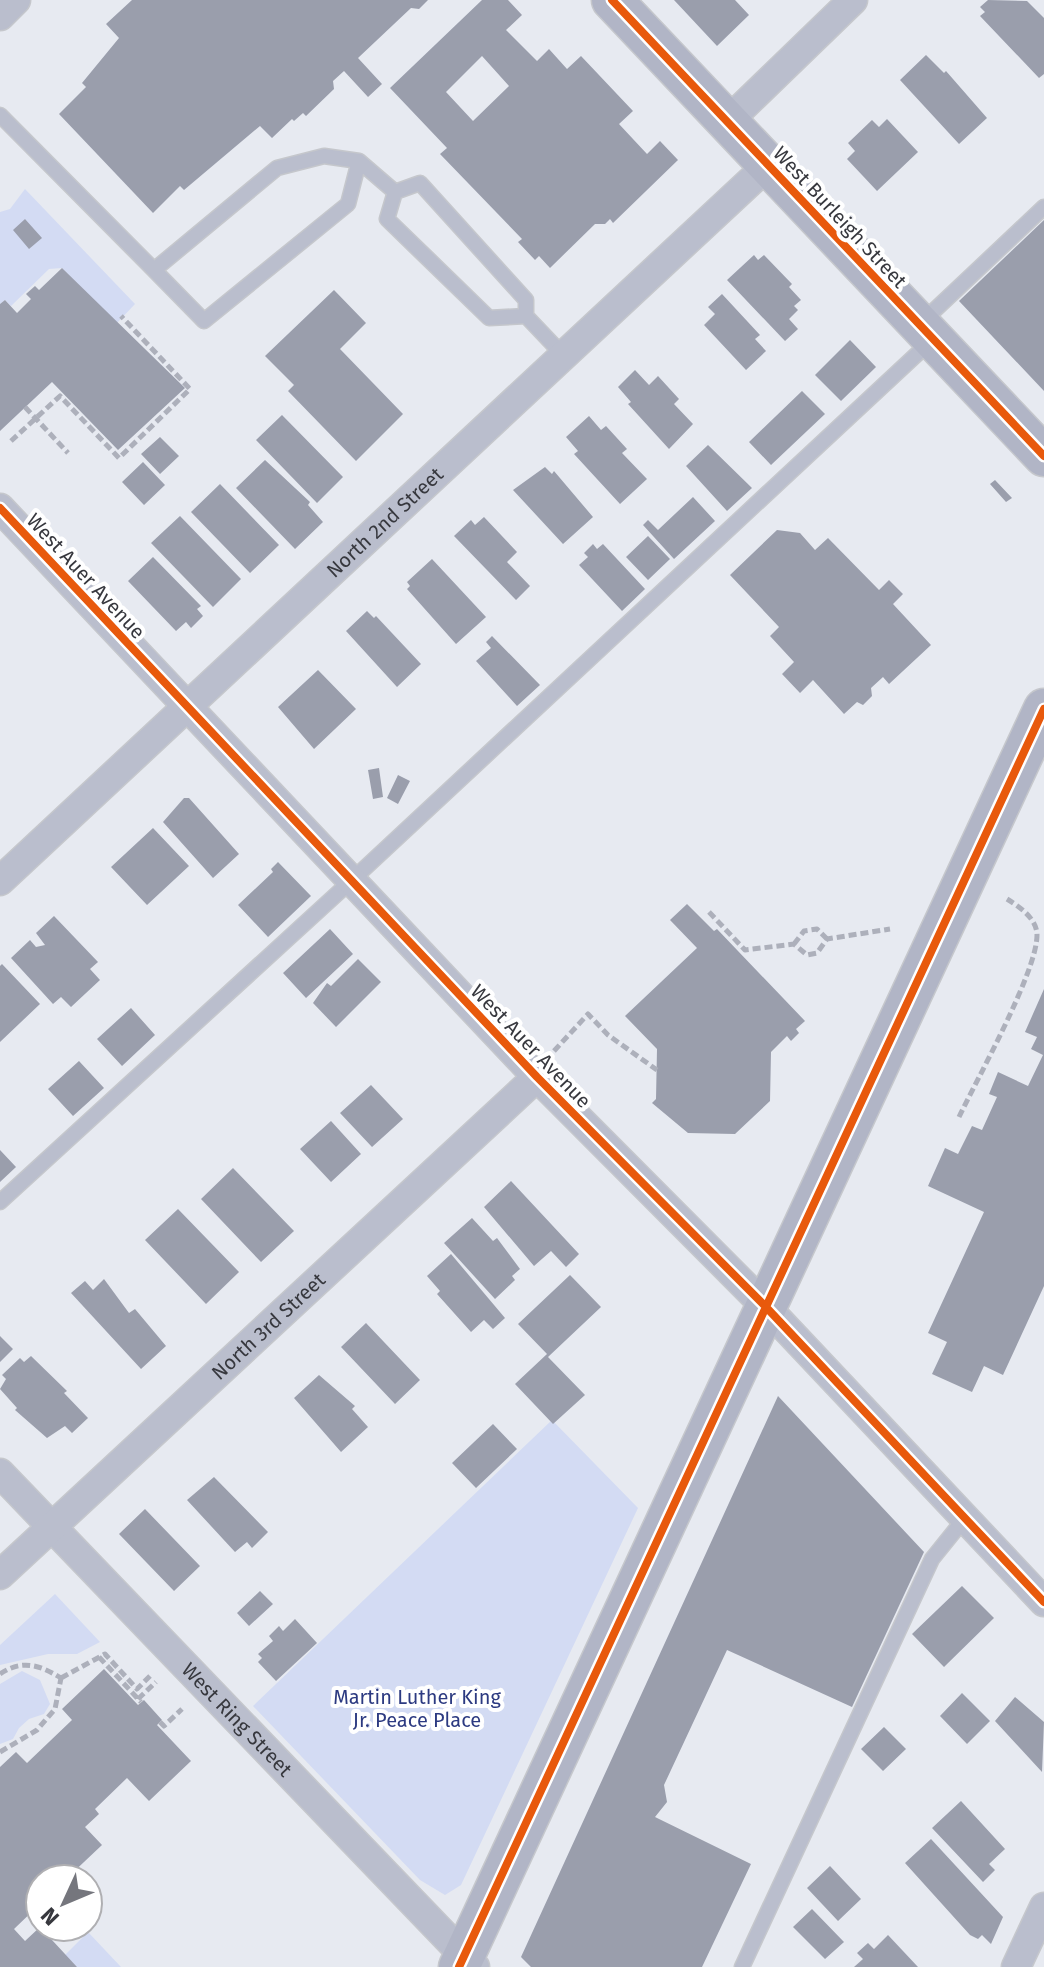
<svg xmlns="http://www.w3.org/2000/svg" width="1044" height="1967" font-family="'Fira Sans',sans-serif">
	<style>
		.green { fill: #d3dbf3 }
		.building { fill: #9a9eac; fill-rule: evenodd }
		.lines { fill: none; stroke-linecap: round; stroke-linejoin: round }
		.lane-casing { stroke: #c5c7cc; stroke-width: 17 }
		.street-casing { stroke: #c5c7cc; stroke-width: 31 }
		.secondary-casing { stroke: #c5c7cc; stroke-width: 43 }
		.path { stroke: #adb0bb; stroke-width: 5; stroke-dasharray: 8 4; stroke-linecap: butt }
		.lane { stroke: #babecd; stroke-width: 14 }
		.street { stroke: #babecd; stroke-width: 28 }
		.secondary { stroke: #b1b5c6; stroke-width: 40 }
		.cycleway-casing { stroke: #fff; stroke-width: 13 }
		.cycleway { stroke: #e8590c; stroke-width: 8 }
		.labels { text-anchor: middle; stroke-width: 8; stroke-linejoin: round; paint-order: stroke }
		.street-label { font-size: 20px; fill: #37383e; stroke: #fff }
		.park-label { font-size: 20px; fill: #2c3a81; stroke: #fff }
	</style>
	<rect width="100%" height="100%" fill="#e7eaf1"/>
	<path class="green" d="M25 189 135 304 116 324 62 268 49 269 11 306 5 300 0 304V212L10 209Z
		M552 1420 638 1508 461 1885 445 1895 420 1880 253 1706Z
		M55 1594 100 1642 77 1654H48L0 1665V1645Z
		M22 1671 40 1680 50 1704 44 1714 29 1719 19 1728 13 1739 0 1744V1684Z
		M88 1932 121 1967H77L65 1955Z"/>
	<path class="building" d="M132 0H428L419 9 411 8 358 58 382 84 368 97 344 71 333 81 334 89 306 116 303 113 294 121 292 119 272 138 260 126 184 190 180 186 153 213 59 114 86 87 82 83 119 38 106 24Z
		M482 0H508L522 15 506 30 537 61 549 49 567 69 581 56 633 111 619 124 647 154 660 141 678 160 613 223 610 219 605 224H595L550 268 539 256 535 260 518 242 522 239 440 154 447 148 390 88ZM482 56 509 86 473 121 446 92Z
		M674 0H735L749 15 717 46Z
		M988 0 1027 1 1044 18V74L1039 78 980 16 985 12 980 7Z
		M926 55 944 73 946 71 987 118 959 144 900 80Z
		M887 119 918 152 877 191 847 159 855 151 848 143 872 120 879 127Z
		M25 219 42 238 29 249 13 230Z
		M1044 220V391L959 301Z
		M754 255 758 260 764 255 792 284 789 287 801 300 794 306 798 310 789 319 798 329 785 341 727 280Z
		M62 268 185 388 118 450 52 382 0 431V304L5 300 17 313 31 299 26 294 35 286 39 290Z
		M334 290 366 323 340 349 403 414 356 461 288 391 294 385 265 356Z
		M722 294 760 335 755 339 766 351 746 370 704 325 715 314 708 307Z
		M850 340 876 367 841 401 815 375Z
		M635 370 649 385 658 376 679 399 674 404 693 424 669 449 628 404 631 402 618 387Z
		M802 391 825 414 771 465 749 442Z
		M282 415 343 477 317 503 256 440Z
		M589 416 601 430 606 426 627 449 622 453 647 479 620 504 574 454 578 451 566 437Z
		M160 437 179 456 160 474 141 454Z
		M708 445 752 488 727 511 686 466Z
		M265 460 310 502 308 505 323 522 295 549 236 488Z
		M143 462 165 485 144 505 122 482Z
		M545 467 552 474 554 471 593 517 563 544 513 490Z
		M995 480 1012 498 1006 502 990 484Z
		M220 484 279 545 250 573 191 512Z
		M693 497 715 521 674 559 643 525 648 520 658 530Z
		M180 516 241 579 213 607 151 543Z
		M484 517 517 552 507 562 530 586 516 600 454 536 471 520 475 525Z
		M777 530 800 533 815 550 828 538 879 590 889 580 903 594 893 604 931 645 889 684 883 677 871 688 872 696 863 705 857 702 844 714 813 680 800 693 782 674 794 662 770 636 779 627 730 575Z
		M648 536 670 559 648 580 626 557Z
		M593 544 597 549 603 544 645 589 622 611 579 565 588 557 584 553Z
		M153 557 201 606 197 609 203 616 191 628 186 622 176 631 128 581Z
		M432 559 486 617 456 644 407 589 410 586 407 582Z
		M367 611 374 618 376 616 421 664 397 687 346 631Z
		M492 636 540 685 517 706 476 661 491 648 486 642Z
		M318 670 356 709 314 749 278 707Z
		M379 768 383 797 373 799 368 770Z
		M398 775 410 781 398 804 387 798Z
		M184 798H189L239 854 213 878 163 822Z
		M153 828 189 866 147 905 111 867Z
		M278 862 311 896 268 937 238 905 273 872 271 869Z
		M687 904 714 931 717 929 805 1021 796 1029 799 1033 791 1041 787 1036 771 1052 770 1101 735 1134 688 1133 652 1103 656 1099 657 1049 625 1016 697 948 670 920Z
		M54 916 98 962 90 969 100 980 71 1007 61 997 53 1004 11 958 30 940 36 947 45 945 36 933Z
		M330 929 353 954 306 998 283 973Z
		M358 959 381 982 336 1027 313 1003 327 983 331 986Z
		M2 964 40 1004 0 1042V966Z
		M1044 989V1286L1003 1375 984 1366 972 1392 932 1374 947 1342 928 1333 984 1212 928 1186 945 1148 958 1154 972 1126 982 1130 997 1097 989 1094 998 1072 1028 1086 1043 1055 1031 1049 1037 1037 1025 1032Z
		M131 1008 155 1035 122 1066 97 1039Z
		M79 1061 104 1088 73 1116 48 1089Z
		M371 1085 403 1119 372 1147 340 1113Z
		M331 1121 361 1154 331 1182 300 1149Z
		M0 1150 16 1167 0 1182Z
		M233 1168 294 1231 261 1262 201 1199Z
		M511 1181 579 1254 566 1267 551 1251 534 1266 484 1207Z
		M178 1209 239 1272 206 1304 145 1240Z
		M472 1218 493 1241 497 1238 520 1269 512 1276 515 1280 495 1299 444 1243Z
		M451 1254 505 1318 493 1329 484 1320 471 1332 437 1294 440 1291 427 1276Z
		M570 1275 601 1307 548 1357 585 1395 553 1424 515 1384 547 1354 518 1324Z
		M104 1279 129 1313 135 1309 166 1346 141 1369 71 1293 85 1281 93 1290Z
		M366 1323 420 1380 395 1404 341 1347Z
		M0 1336 13 1349 0 1362Z
		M31 1356 67 1391 64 1393 88 1418 72 1433 65 1426 47 1438 15 1410 17 1408 0 1389 6 1379 2 1375 20 1358 24 1362Z
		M319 1375 355 1406 352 1409 368 1427 341 1452 294 1398Z
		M778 1396 924 1552 852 1707 727 1650 664 1785 667 1802 655 1817 751 1864 702 1967H531L521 1957Z
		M493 1424 517 1449 476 1488 452 1463Z
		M214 1477 268 1532 252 1548 247 1542 235 1552 187 1500Z
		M145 1509 200 1566 174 1591 119 1534Z
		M962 1586 994 1618 944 1667 912 1634Z
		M260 1591 273 1604 249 1626 237 1613Z
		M295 1619 317 1643 276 1681 258 1662 262 1658 258 1654 273 1641 269 1636 279 1626 283 1631Z
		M104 1669 138 1705 144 1700 162 1720 157 1725 191 1761 149 1801 127 1778 95 1809 99 1814 85 1827 102 1845 66 1879H40V1904L14 1929 25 1941 40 1927 77 1967H0V1767L16 1752 27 1763 72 1720 62 1709Z
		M962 1693 990 1721 967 1744 940 1716Z
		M1015 1697 1044 1722 1042 1772 995 1721Z
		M884 1727 906 1749 883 1771 861 1749Z
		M961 1801 1005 1849 989 1864 995 1870 983 1882 932 1828Z
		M931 1839 1003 1917 991 1944 982 1935 978 1939 970 1935 905 1863Z
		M830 1866 861 1899 838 1921 807 1888Z
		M812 1909 844 1942 825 1959 793 1927Z
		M888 1935 918 1967H854L863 1959 857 1953 868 1943 874 1949Z"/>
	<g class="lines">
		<g class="lane-casing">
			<path id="lane" d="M0 115 154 270
				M359 161 348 204 204 321 154 270 277 168 324 156 359 161 395 192
				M526 316 489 318 387 219 395 192 420 183 526 300V316L564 356
				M922 322 1044 207
				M0 1202 351 881 931 341
				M742 1967 932 1559 965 1518"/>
		</g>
		<g class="street-casing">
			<g id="street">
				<path d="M0 16 16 0"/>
				<path d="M727 122 853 0"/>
				<path d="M0 508 537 1077 765 1306 1044 1602"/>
				<path id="s1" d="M0 881 768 165"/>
				<path id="s2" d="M0 1473 475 1967"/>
				<path id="s3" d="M0 1575 537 1077"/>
				<path d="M1016 1967 1044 1907"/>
			</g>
		</g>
		<g class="secondary-casing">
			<path id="secondary" d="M612 0 1044 456
				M459 1967 1044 709"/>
		</g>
		<path class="path" d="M25 407 68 453
			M11 441 60 396 119 458 190 389 121 316
			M709 912 745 950 794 944 807 955 817 953 827 939 890 929
			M794 944 804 931 817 929 827 939
			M554 1051 588 1014 608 1035 657 1070
			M959 1117C977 1079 1037 972 1037 935 1037 919 1020 907 1007 899
			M99 1657 141 1702
			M0 1674C22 1659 40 1665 61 1678
			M61 1678 105 1654 137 1689 150 1676
			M138 1699 156 1682
			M160 1722 164 1726 182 1709
			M0 1752 37 1730 55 1709 61 1678"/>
		<use href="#lane" class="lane"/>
		<use href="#street" class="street"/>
		<use href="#secondary" class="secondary"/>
		<g class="cycleway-casing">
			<path id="cycleway" d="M612 0 1044 456
				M0 508 537 1077 765 1306 1044 1602
				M459 1967 1044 709"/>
		</g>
		<use href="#cycleway" class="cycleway"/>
	</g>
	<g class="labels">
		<g class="street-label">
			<text transform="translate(840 217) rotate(47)" y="7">West Burleigh Street</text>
			<text dy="7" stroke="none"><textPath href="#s1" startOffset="526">North 2nd Street</textPath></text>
			<text transform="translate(86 576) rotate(47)" y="7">West Auer Avenue</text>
			<text transform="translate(531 1046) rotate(46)" y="7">West Auer Avenue</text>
			<text dy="7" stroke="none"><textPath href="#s3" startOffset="366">North 3rd Street</textPath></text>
			<text dy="7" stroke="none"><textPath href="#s2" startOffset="342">West Ring Street</textPath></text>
		</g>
		<g class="park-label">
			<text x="417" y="1704">Martin Luther King<tspan x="417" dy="23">Jr. Peace Place</tspan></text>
		</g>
	</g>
	<g transform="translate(64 1903) rotate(226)"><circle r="38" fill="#ffffff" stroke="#afafb2" stroke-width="2"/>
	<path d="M0-6L14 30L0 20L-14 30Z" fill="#75767d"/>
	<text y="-12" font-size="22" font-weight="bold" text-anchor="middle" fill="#37383e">N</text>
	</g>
</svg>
